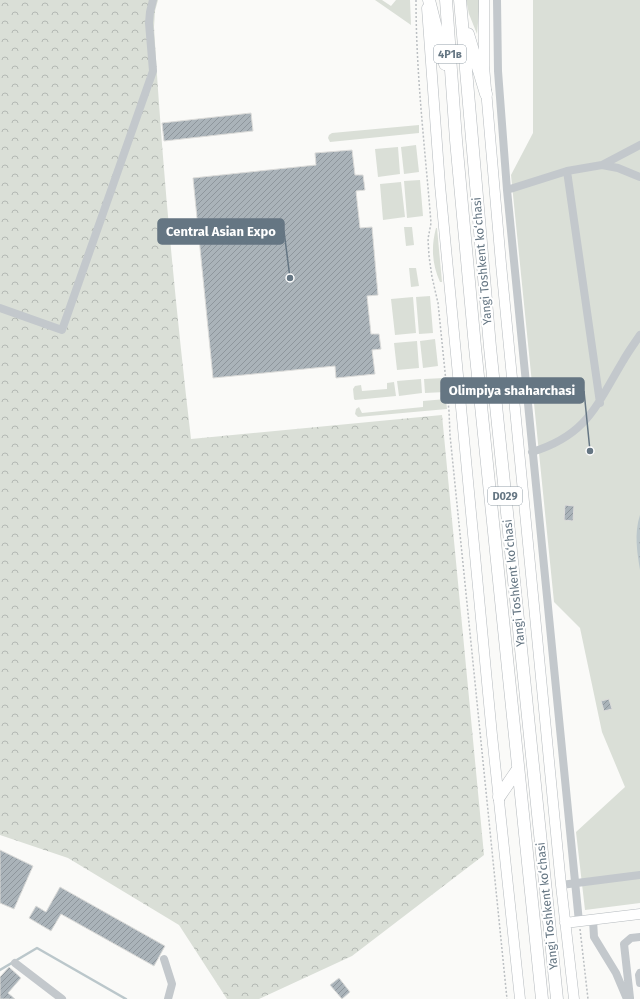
<svg xmlns="http://www.w3.org/2000/svg" width="640" height="999" font-family="'Fira Sans',sans-serif">
	<style>
		.grass { fill: #dadfd7 }
		.forest { fill: url(#forest-crowns) }
		.water { fill: url(#water-ripples) }
		.lines { fill: none; stroke-linecap: round; stroke-linejoin: round }
		.stream { stroke: #bbc7cb; stroke-width: 2.5 }
		.building { fill: url(#building-hatch); stroke: #dcdcda }
		.major-casing { stroke: #b5babe; stroke-width: 11 }
		.highway-casing { stroke: #b4b9bd; stroke-width: 13 }
		.path { stroke: #bbbfc2; stroke-width: 1.5; stroke-dasharray: 2 2; stroke-linecap: butt }
		.minor { stroke: #c3c8cc; stroke-width: 8 }
		.major { stroke: #fff; stroke-width: 10 }
		.highway { stroke: #fff; stroke-width: 12 }
		.labels { text-anchor: middle; stroke-width: 4; stroke-linejoin: round; paint-order: stroke }
		.shield { fill: #fff; stroke: #939fa8; stroke-width: 1 }
		.shield-label { font-size: 11px; font-weight: bold; fill: #657683 }
		.street-label { font-size: 12px; fill: #657683; stroke: #fff }
		.leader { fill: none; stroke: #657683; stroke-width: 1.5 }
		.callout-dot { fill: #657683; stroke: #fff; stroke-width: 1.5 }
		.callout { fill: #657683; stroke: #657683; stroke-width: 1.5 }
		.callout-label { font-size: 13px; text-anchor: middle; font-weight: bold; fill: #fff }
	</style>
	<defs>
		<pattern id="forest-crowns" width="20" height="18" patternUnits="userSpaceOnUse"><rect width="20" height="18" fill="#dadfd7"/><path d="M2 6a3 3 0 1 1 6 0M12 15a3 3 0 1 1 6 0" fill="none" stroke="#b4b9b4"/></pattern>
		<pattern id="water-ripples" width="26" height="14" patternUnits="userSpaceOnUse"><rect width="26" height="14" fill="#bbc7cb"/><path d="M2 4q2-2 4 0t4 0M15 11q2-2 4 0t4 0" fill="none" stroke="#9ca6aa"/></pattern>
		<pattern id="building-hatch" width="6" height="6" patternUnits="userSpaceOnUse"><rect width="6" height="6" fill="#aab3b9"/><path d="M-1 1l2-2M0 6l6-6M5 7l2-2" fill="none" stroke="#8e969c"/></pattern>
	</defs>
	<rect width="100%" height="100%" fill="#fafaf8"/>
	<path class="grass" d="M375 0H382L391 6 396 0H410L411 25Z
		M466 0H480L477 34 469 14Z
		M533 0H640V903L585 910 576 832 625 787 602 732 580 628 554 602 511 175 533 133Z
		M419 125V133L330 142 328 138 329 135 332 133Z
		M416 145 419 172 404 174 401 147Z
		M398 147 400 174 378 177 375 149Z
		M420 180 423 216 407 218 404 181Z
		M401 182 405 217 383 220 380 184Z
		M404 227H412L414 245 406 246Z
		M436 228H437L442 282H440C432 264 431 247 436 228Z
		M409 268H416L419 286 411 287Z
		M430 296 433 333 419 334 416 297Z
		M413 297 416 333 395 335 391 299Z
		M435 339 438 366 423 368 420 341Z
		M417 341 419 368 397 370 394 343Z
		M444 378 445 392 425 393 424 379Z
		M421 379 422 393 399 396 397 381Z
		M394 382 396 396 355 400 354 399 353 389 355 386 361 385 362 391 387 389V383Z
		M446 399 447 409 358 417 355 414 356 409 359 407 362 413 423 407V401Z"/>
	<path class="forest" d="M0 0H158L155 11 154 27C162 164 175 302 191 439L442 415 484 855 352 956 259 999H227L179 925 68 858 0 835Z"/>
	<path class="water" d="M640 515V570C637 552 634 533 640 515Z"/>
	<g class="lines">
		<path class="stream" d="M0 970 37 948 126 999"/>
	</g>
	<path class="building" d="M251 113 253 131 164 141 162 123Z
		M352 150 355 175H363L365 190 356 191 360 228 372 227 378 295 367 296 371 334H379L381 349 372 350 375 374 336 378 335 366 213 378 193 178 316 165 315 153Z
		M565 505 574 506 573 521 564 520Z
		M609 699 612 709 604 711 601 701Z
		M0 850 33 866 14 909 0 903Z
		M60 887 165 946 154 966 61 914 51 931 29 918 36 906 46 912Z
		M9 967 21 978 8 993 15 999H0V977Z
		M339 978 350 992 342 999 330 985Z"/>
	<g class="lines">
		<g class="major-casing">
			<path id="major" d="M484 0V66L501 264 561 885 574 999
				M427 8 440 185 492 735 520 999
				M565 923 640 914"/>
		</g>
		<g class="highway-casing">
			<path id="highway" d="M429 0 445 64
				M446 0 456 140 475 347 542 999
				M460 0 490 347 557 999
				M468 34 486 94
				M499 797 518 769"/>
		</g>
		<path class="path" d="M416 0C416 75 425 148 431 223L428 239 429 256 432 277 438 303 449 411 450 435 507 999
			M580 929 588 999"/>
		<path class="minor" d="M497 0 498 71 507 190 579 922
			M602 165 640 145
			M507 190 567 171
			M0 308 62 330 153 71 149 23 150 12 153 0
			M600 403 567 171 602 165 618 168 640 177
			M532 452C587 435 596 406 623 361 628 352 634 344 640 335
			M561 885 640 875
			M593 920 594 937 616 973 627 999
			M164 959 172 984 168 999
			M15 963 62 999
			M640 973 639 975 640 983
			M630 998 624 944 631 938 640 937"/>
		<use href="#major" class="major"/>
		<use href="#highway" class="highway"/>
	</g>
	<g class="labels">
		<g class="shield">
			<rect x="434" y="45" width="32" height="18" rx="3"/>
			<rect x="488" y="487" width="34" height="18" rx="3"/>
		</g>
		<g class="shield-label">
			<text x="450" y="58">4Р1в</text>
			<text x="505" y="500">D029</text>
		</g>
		<g class="street-label">
			<text transform="translate(482 261) rotate(-95)" y="4">Yangi Toshkent ko‘chasi</text>
			<text transform="translate(514 583) rotate(-96)" y="4">Yangi Toshkent ko‘chasi</text>
			<text transform="translate(547 906) rotate(-96)" y="4">Yangi Toshkent ko‘chasi</text>
		</g>
	</g>
	<path class="leader" d="M290 278L284 231M590 451L584 391"/>
	<g class="callout-dot">
		<circle cx="290" cy="278" r="4"/>
		<circle cx="590" cy="451" r="4"/>
	</g>
	<g class="callout">
		<rect x="158" y="219" width="126" height="25" rx="4"/>
		<rect x="441" y="378" width="143" height="25" rx="4"/>
	</g>
	<g class="callout-label">
		<text x="221" y="236">Central Asian Expo</text>
		<text x="512" y="395">Olimpiya shaharchasi</text>
	</g>
</svg>
